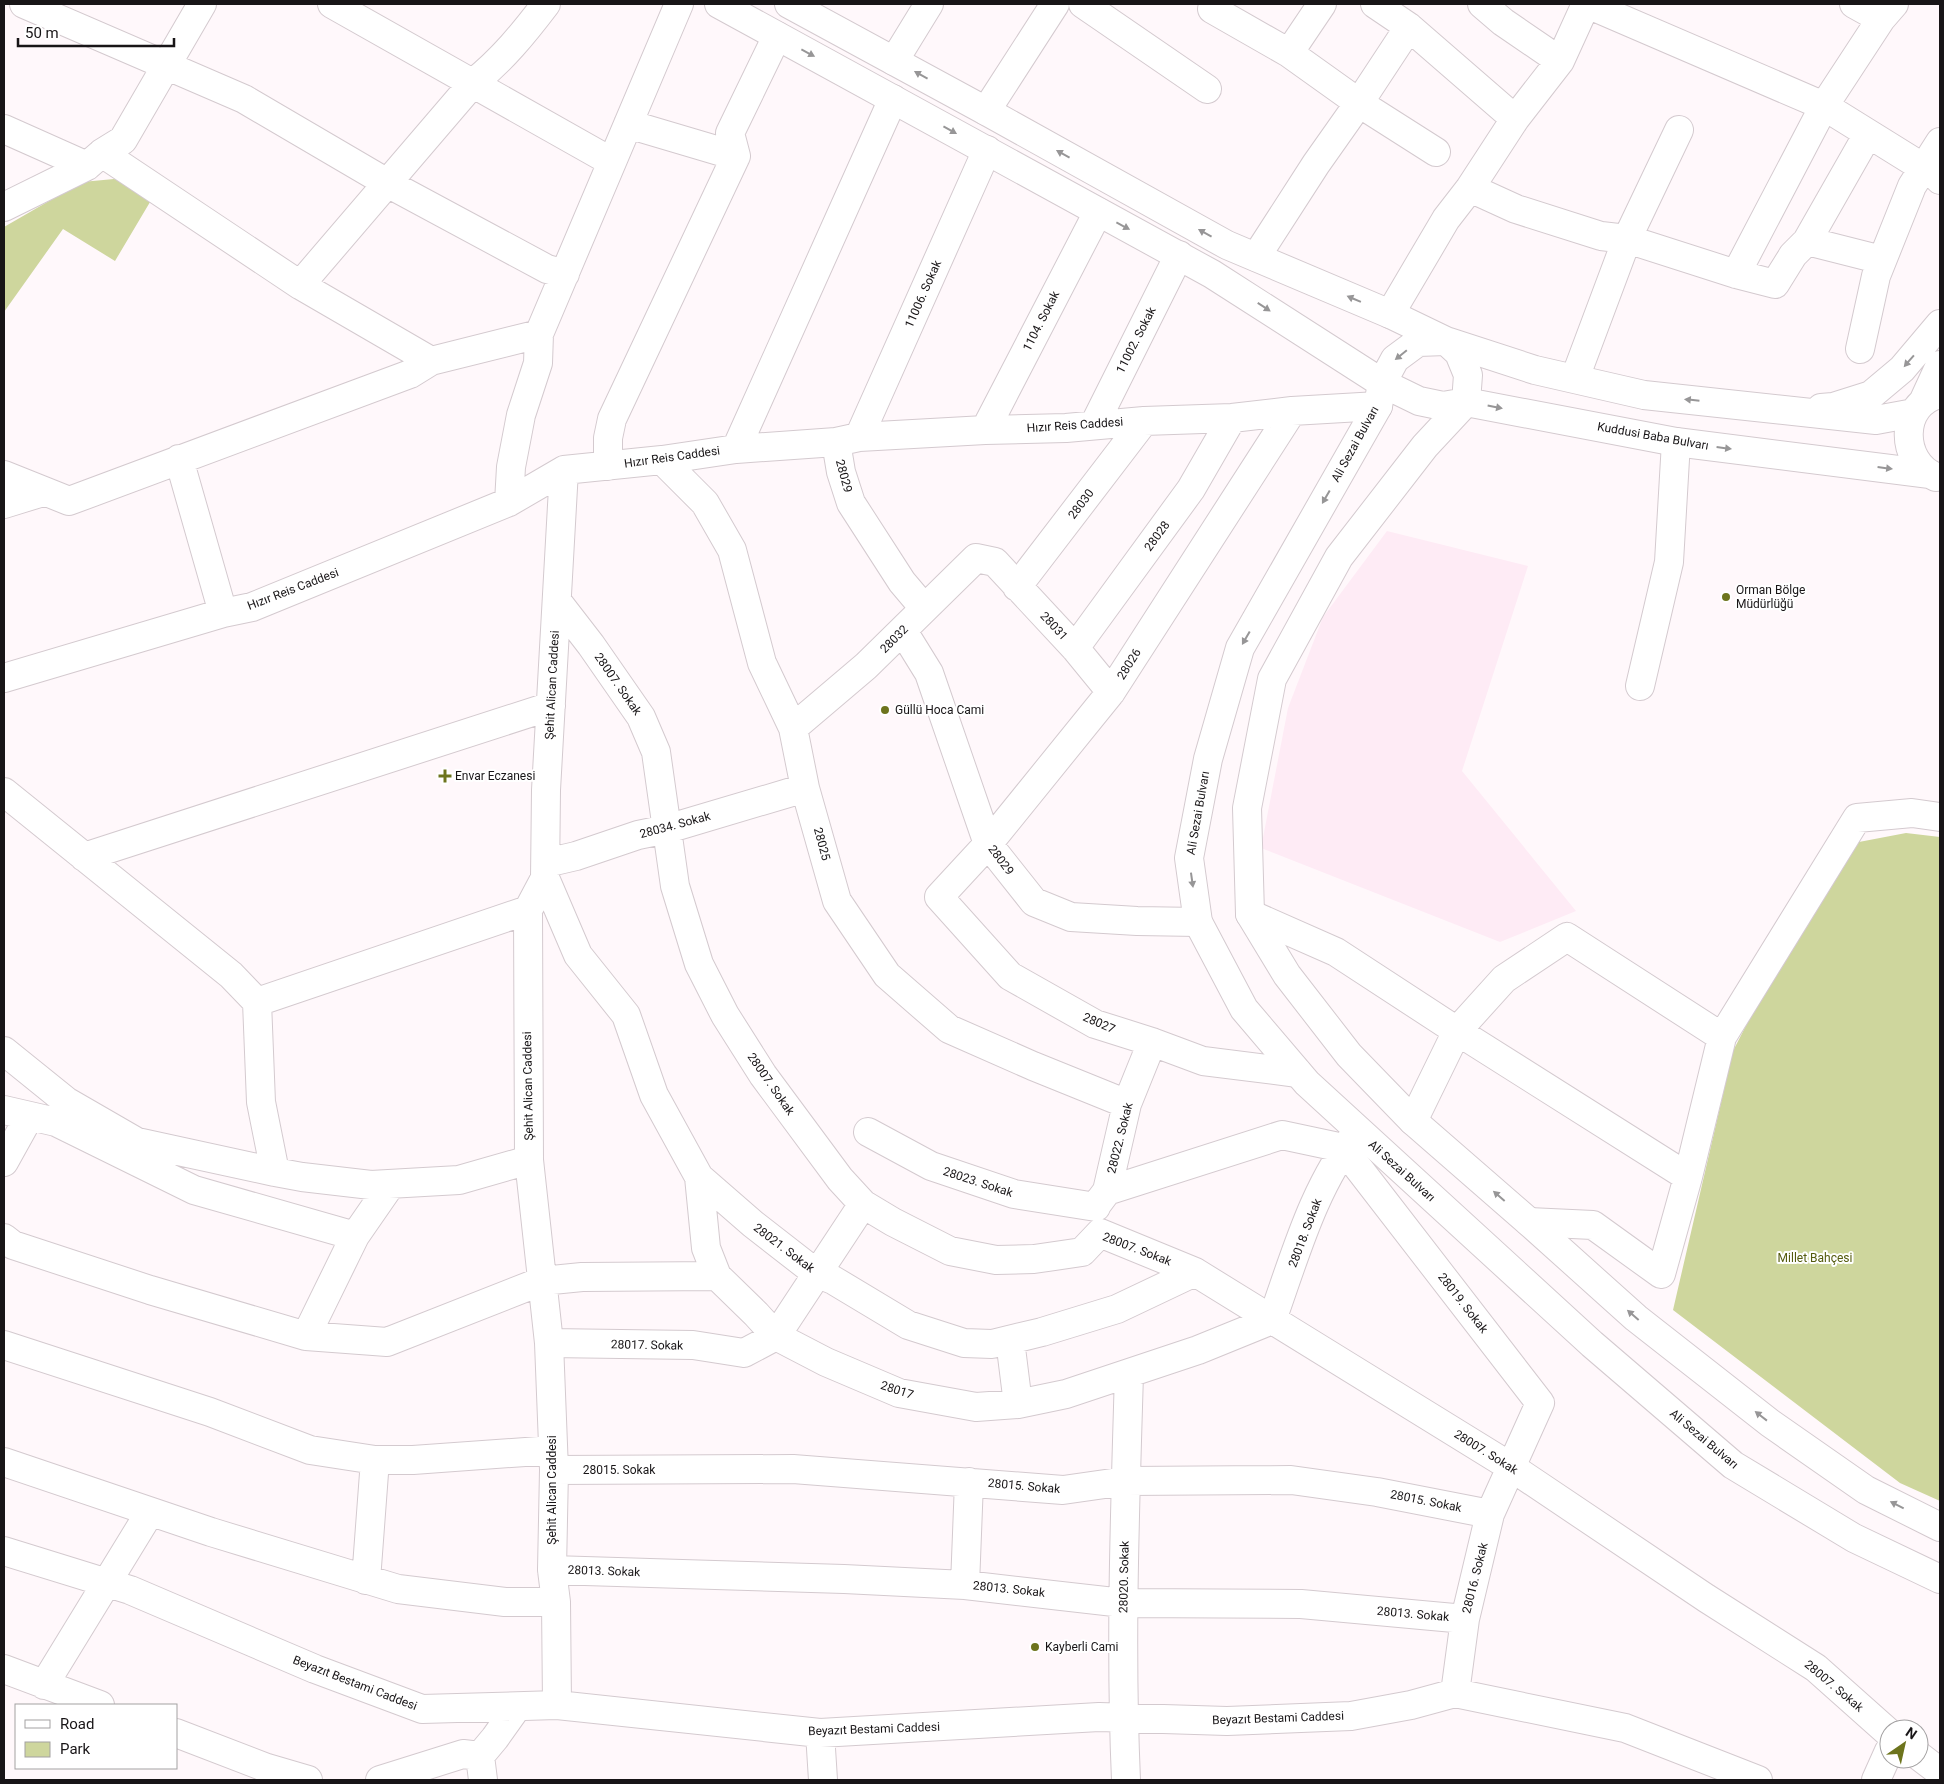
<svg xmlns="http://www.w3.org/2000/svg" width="1944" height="1784" font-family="Roboto,sans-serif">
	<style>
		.built { fill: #feebf5 }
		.green { fill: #ced69d }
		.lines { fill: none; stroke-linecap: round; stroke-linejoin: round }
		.minor-casing { stroke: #d4cacf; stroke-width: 30 }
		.major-casing { stroke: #d4cacf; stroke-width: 30 }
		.minor { stroke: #fff; stroke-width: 28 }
		.major { stroke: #fff; stroke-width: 28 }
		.oneway { fill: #979697 }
		.poi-dot { fill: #6d741d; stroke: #fff; stroke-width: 2 }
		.labels { text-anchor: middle; stroke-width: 4; stroke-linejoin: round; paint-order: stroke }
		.street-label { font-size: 12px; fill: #181517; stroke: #fff }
		.poi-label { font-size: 12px; fill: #181517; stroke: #fff; text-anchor: start }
		.park-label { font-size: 12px; fill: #545b0e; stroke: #fff }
	</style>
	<rect width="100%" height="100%" fill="#fff8fb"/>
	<path class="built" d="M1387 531 1528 566 1462 771 1576 911 1500 942 1261 848 1288 708 1323 617Z"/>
	<path class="green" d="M114 179 156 192 115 261 63 229 4 312V227L82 182Z
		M1906 833 1940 837V1501L1900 1483 1673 1310 1733 1051 1838 846Z"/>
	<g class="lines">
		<g class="minor-casing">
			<path id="minor" d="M24 4 244 99 389 184 547 269 565 274
				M332 4 612 162
				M1083 4 1207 89
				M1214 4 1212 9 1289 53 1359 103 1436 152
				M1375 4 1409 27 1515 119
				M1482 4 1503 22 1560 61
				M1587 4 1824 106 1935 175 1940 180
				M1854 4 1881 19
				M1289 53 1322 4
				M894 61 929 4
				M986 111 1055 4
				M628 124 736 156
				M4 129 87 166
				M102 153 300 285 431 361
				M1470 188 1516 209 1601 236 1627 239 1736 274 1775 284 1793 255 1807 241 1868 134
				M4 207 87 166 102 153 123 140 202 4
				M1807 241 1882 260
				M1256 257 1316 164 1359 103 1409 27
				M1736 274 1824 106 1881 19 1894 4
				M300 285 473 83C502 60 524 33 546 4
				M1390 314 1446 219 1470 188 1515 119 1560 61 1586 4
				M1860 349 1876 276 1912 186 1940 142
				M1575 378 1627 239 1679 130
				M1292 411 1111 692 988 844 939 897 1010 976 1095 1024 1152 1042 1203 1061 1298 1073
				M1094 425 1179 255
				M985 430 1098 212
				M859 437 987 150
				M836 442 841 472 851 503 902 582 924 608
				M736 449 893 99
				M179 459 223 613
				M662 460 705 503 732 550 762 663 793 728 805 788 837 901 887 975 949 1029 1033 1066 1127 1104
				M608 466V438L612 419 736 156 730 133 777 36
				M4 475 69 501 410 374 431 361 539 334
				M509 502 511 467 521 415 538 363 539 334 679 4
				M4 504 43 492
				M1017 587 1144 421
				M557 601 591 645 641 717 656 752 675 886 699 964 725 1015 763 1075 840 1179 863 1204 893 1222 950 1251 996 1260 1034 1259 1082 1252 1100 1233
				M903 631 929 673 988 844 1034 902 1071 917 1137 921 1198 922
				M1075 648 1191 489 1232 418
				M4 678 223 613 252 607 509 502 564 470 662 460 736 449 836 442 859 437 985 430 1066 428 1144 421 1232 418 1292 411 1378 406
				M1640 686 1669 562 1676 442
				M793 728 866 666 976 558 995 562 1075 648 1111 692
				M4 792 231 975 257 1002 261 1102 275 1172
				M84 857 551 706
				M546 863 576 856 638 835 667 829 805 788
				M545 878 578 955 626 1015 654 1095 699 1177 753 1224 816 1273 833 1280 908 1325 964 1343 992 1344 1042 1332 1117 1309 1195 1272
				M1250 914 1336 952 1457 1031 1688 1177
				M257 1002 528 910
				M4 1051 66 1101 137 1142 275 1172 302 1177 371 1185 459 1180 529 1160
				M4 1110 56 1122 194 1190 355 1236
				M1413 1121 1457 1031 1504 979 1567 937 1722 1037
				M868 1132 931 1166 1014 1194 1096 1207
				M4 1162 29 1117
				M699 1177 706 1248 717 1276
				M1107 1191 1282 1135 1343 1148 1540 1403 1490 1514 1465 1619 1455 1693
				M1098 1203 1107 1191 1127 1104 1152 1042
				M1529 1222 1593 1225 1661 1274 1688 1177 1722 1037 1857 818 1912 813 1940 817
				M1100 1233 1195 1272 1511 1467 1706 1598 1816 1668 1889 1733
				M4 1238 13 1245 150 1290 306 1336 387 1342 542 1281 582 1277 717 1276 756 1314 776 1336 826 1362 899 1393 976 1407 1018 1404 1066 1394 1198 1350 1272 1320C1295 1256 1314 1185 1358 1131
				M306 1336 355 1236 391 1184
				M1010 1340 1018 1404
				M549 1343 693 1345 744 1353 776 1336 863 1204
				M4 1345 210 1412 310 1450 375 1460H413L553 1450
				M4 1462 211 1532 398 1589 505 1602H556
				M554 1470 793 1469 1063 1490 1126 1481 1291 1480 1377 1492 1490 1514
				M4 1551 130 1590 315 1669 422 1709 557 1705 820 1733 1099 1717 1227 1721 1351 1716 1411 1705 1455 1693 1625 1728 1758 1780
				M552 1570 844 1579 965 1585 1123 1603 1301 1604 1465 1619
				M366 1580 375 1460
				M965 1585 969 1482
				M4 1669 100 1705
				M44 1685 150 1512
				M557 1705 556 1602 552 1570 554 1470 549 1343 529 1160 528 910 545 878 546 790 564 470
				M176 1733 267 1768 308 1780
				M820 1733 823 1780
				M1919 1756 1940 1772
				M380 1780 463 1754 480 1756
				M483 1780 480 1756 495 1738 517 1707
				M1126 1780C1120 1645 1125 1509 1129 1374
				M1876 1780 1889 1751"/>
		</g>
		<g class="major-casing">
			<path id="major" d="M719 4 1212 274 1382 383 1419 401 1443 406 1466 402 1676 442 1930 474
				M789 4 986 111 1227 245 1390 314 1446 341 1535 370 1644 395 1876 420 1914 413
				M1923 402 1940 365
				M1821 408 1833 407 1871 395 1902 369 1940 324
				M1936 477C1899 462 1899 403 1940 394
				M1940 1527 1866 1490 1770 1423 1636 1318 1529 1222 1413 1121 1349 1055 1287 975 1250 914 1247 808 1272 679 1339 557 1425 446 1466 402 1468 375 1459 353 1446 341 1418 342 1395 359 1382 383 1378 406 1240 648 1208 759 1189 858 1198 922 1244 1009 1307 1083 1592 1344 1733 1465 1854 1538 1940 1579"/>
		</g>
		<use href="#minor" class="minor"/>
		<use href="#major" class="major"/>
	</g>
	<defs><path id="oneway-solid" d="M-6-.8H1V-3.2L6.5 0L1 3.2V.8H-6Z" transform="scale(1.25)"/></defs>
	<g class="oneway">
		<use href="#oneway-solid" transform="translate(808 53) rotate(28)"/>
		<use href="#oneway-solid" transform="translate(921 75) rotate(-151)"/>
		<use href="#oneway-solid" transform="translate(950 130) rotate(29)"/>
		<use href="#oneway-solid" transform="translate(1063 154) rotate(-151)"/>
		<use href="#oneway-solid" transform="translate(1123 226) rotate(28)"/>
		<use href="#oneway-solid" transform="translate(1205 233) rotate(-151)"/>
		<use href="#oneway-solid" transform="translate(1354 299) rotate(-157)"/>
		<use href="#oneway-solid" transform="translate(1264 307) rotate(33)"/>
		<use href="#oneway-solid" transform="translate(1401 355) rotate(141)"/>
		<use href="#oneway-solid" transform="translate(1909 361) rotate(131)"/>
		<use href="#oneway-solid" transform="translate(1692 400) rotate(-174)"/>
		<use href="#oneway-solid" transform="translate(1495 407) rotate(11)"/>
		<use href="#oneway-solid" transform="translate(1724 448) rotate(7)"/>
		<use href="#oneway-solid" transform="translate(1885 468) rotate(7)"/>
		<use href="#oneway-solid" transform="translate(1326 497) rotate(120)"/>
		<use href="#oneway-solid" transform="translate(1246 638) rotate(120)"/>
		<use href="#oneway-solid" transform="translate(1192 880) rotate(82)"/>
		<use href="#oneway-solid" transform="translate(1499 1196) rotate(-139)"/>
		<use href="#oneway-solid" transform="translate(1633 1315) rotate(-139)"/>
		<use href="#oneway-solid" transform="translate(1761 1416) rotate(-142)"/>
		<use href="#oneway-solid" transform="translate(1897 1505) rotate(-153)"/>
	</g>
	<g class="poi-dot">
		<circle cx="1726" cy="597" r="5"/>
		<circle cx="885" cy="710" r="5"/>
		<path d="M442.5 768.5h5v5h5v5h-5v5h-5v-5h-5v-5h5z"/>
		<circle cx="1035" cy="1647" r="5"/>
	</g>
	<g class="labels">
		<g class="street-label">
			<text transform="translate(923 294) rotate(-66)" y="4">11006. Sokak</text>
			<text transform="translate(1041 321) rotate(-63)" y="4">1104. Sokak</text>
			<text transform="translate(1136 340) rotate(-63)" y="4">11002. Sokak</text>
			<text transform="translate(1075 425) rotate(-4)" y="4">Hızır Reis Caddesi</text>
			<text transform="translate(1653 436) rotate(10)" y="4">Kuddusi Baba Bulvarı</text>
			<text transform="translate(1355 444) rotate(-61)" y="4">Ali Sezai Bulvarı</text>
			<text transform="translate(672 457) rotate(-8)" y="4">Hızır Reis Caddesi</text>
			<text transform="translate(844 476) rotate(75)" y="4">28029</text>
			<text transform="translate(1081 504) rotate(-53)" y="4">28030</text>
			<text transform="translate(1157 536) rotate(-54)" y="4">28028</text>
			<text transform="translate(293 589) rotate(-21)" y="4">Hızır Reis Caddesi</text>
			<text transform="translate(1054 626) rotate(47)" y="4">28031</text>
			<text transform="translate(894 639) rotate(-45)" y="4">28032</text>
			<text transform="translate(1129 664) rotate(-58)" y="4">28026</text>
			<text transform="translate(618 684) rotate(55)" y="4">28007. Sokak</text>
			<text transform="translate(552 685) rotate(-87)" y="4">Şehit Alican Caddesi</text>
			<text transform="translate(1198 813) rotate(-80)" y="4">Ali Sezai Bulvarı</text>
			<text transform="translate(675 825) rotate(-15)" y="4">28034. Sokak</text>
			<text transform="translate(822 844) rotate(75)" y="4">28025</text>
			<text transform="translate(1001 860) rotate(53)" y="4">28029</text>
			<text transform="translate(1099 1023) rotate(23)" y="4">28027</text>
			<text transform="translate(771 1084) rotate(55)" y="4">28007. Sokak</text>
			<text transform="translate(528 1086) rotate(-91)" y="4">Şehit Alican Caddesi</text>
			<text transform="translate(1120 1138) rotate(-76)" y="4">28022. Sokak</text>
			<text transform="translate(1402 1171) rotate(42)" y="4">Ali Sezai Bulvarı</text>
			<text transform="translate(978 1182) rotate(18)" y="4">28023. Sokak</text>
			<text transform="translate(1305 1233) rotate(-69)" y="4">28018. Sokak</text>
			<text transform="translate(784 1248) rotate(37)" y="4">28021. Sokak</text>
			<text transform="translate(1137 1249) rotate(21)" y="4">28007. Sokak</text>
			<text transform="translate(1463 1303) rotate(52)" y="4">28019. Sokak</text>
			<text transform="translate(647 1345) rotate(1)" y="4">28017. Sokak</text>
			<text transform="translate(897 1390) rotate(18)" y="4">28017</text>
			<text transform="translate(1704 1439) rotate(40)" y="4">Ali Sezai Bulvarı</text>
			<text transform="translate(1486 1452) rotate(32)" y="4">28007. Sokak</text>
			<text x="619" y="1474">28015. Sokak</text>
			<text transform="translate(1024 1486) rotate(5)" y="4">28015. Sokak</text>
			<text transform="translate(552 1490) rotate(-90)" y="4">Şehit Alican Caddesi</text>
			<text transform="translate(1426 1501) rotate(11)" y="4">28015. Sokak</text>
			<text transform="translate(604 1571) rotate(2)" y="4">28013. Sokak</text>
			<text transform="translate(1124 1577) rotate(-89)" y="4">28020. Sokak</text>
			<text transform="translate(1475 1578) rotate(-76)" y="4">28016. Sokak</text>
			<text transform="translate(1009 1589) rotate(6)" y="4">28013. Sokak</text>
			<text transform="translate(1413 1614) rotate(5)" y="4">28013. Sokak</text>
			<text transform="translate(355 1683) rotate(21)" y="4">Beyazıt Bestami Caddesi</text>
			<text transform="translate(1834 1686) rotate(40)" y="4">28007. Sokak</text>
			<text transform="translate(1278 1718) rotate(-2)" y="4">Beyazıt Bestami Caddesi</text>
			<text transform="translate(874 1729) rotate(-2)" y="4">Beyazıt Bestami Caddesi</text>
		</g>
		<g class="poi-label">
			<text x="1736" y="594">Orman Bölge<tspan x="1736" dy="14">Müdürlüğü</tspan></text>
			<text x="895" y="714">Güllü Hoca Cami</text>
			<text x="455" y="780">Envar Eczanesi</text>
			<text x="1045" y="1651">Kayberli Cami</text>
		</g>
		<g class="park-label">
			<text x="1815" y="1262">Millet Bahçesi</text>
		</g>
	</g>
	<rect width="1944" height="1784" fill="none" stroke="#181517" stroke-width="10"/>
	<rect x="15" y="1704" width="162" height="65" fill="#ffffff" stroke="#a3a1a2"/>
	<rect x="25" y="1720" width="25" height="8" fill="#ffffff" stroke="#a3a1a2"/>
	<text x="60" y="1729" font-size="15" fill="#181517">Road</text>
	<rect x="25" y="1742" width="25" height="15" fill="#ced69d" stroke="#a3a1a2"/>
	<text x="60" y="1754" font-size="15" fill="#181517">Park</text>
	<g transform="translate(1904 1744) rotate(34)"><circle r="24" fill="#ffffff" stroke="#a3a1a2"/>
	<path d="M0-4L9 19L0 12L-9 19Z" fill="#6d741d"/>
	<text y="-8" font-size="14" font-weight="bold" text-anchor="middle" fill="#181517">N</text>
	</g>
	<path d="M18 38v8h156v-8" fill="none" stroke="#181517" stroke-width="2.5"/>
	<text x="25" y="38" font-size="15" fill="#181517" stroke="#ffffff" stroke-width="4" paint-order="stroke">50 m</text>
</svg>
